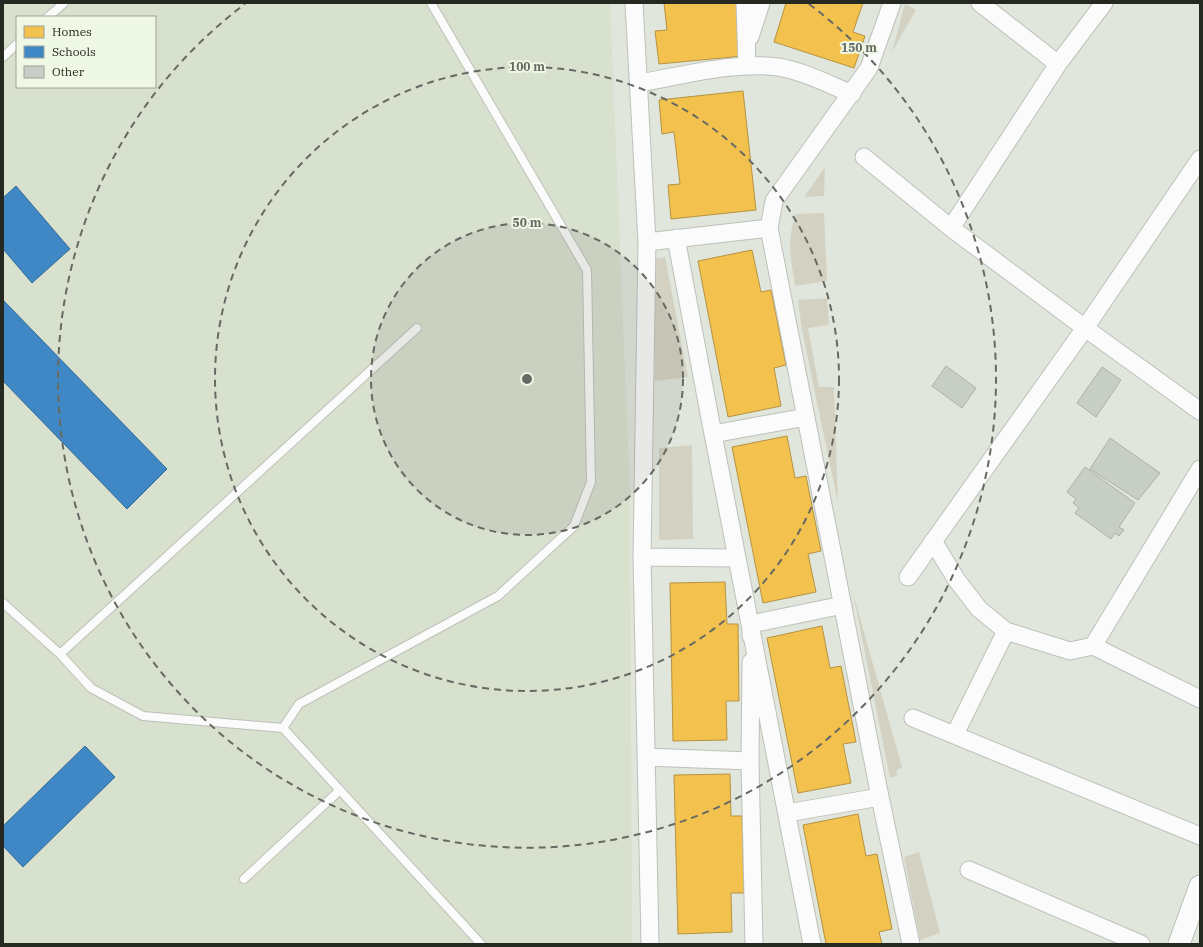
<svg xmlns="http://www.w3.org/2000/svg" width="1203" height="947" font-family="'IBM Plex Serif',serif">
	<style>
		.built { fill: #d8e0ce; fill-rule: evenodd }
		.green { fill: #d3d1c1 }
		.homes { fill: #f2c14e; stroke: #b59341 }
		.schools { fill: #3f88c5; stroke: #386b94 }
		.building { fill: #c7cec5; stroke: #acb1aa }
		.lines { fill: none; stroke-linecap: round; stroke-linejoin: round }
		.service-casing { stroke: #bdc1b9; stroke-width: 10 }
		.minor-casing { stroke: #bdc1b9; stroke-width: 19 }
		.tertiary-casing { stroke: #bdc1b9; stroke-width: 23 }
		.service { stroke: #fafbfa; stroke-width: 8 }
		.minor { stroke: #fafbfa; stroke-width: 17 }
		.tertiary { stroke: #fafbfa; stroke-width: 21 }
		.ring { fill: none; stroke: #676a63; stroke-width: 2; stroke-dasharray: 7 5 }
		.centre { fill: #676a63; stroke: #eff7e5; stroke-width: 2 }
		.ring-label { font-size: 12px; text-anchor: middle; font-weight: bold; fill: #676a63; stroke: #eff7e5; stroke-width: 4; stroke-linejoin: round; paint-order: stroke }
	</style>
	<rect width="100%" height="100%" fill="#e1e6dc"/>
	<path class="built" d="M3 3H610L630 493 632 944H3ZM17 17H155V87H17Z"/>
	<path class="green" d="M905 4 916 10 892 52Z
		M825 167 824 196 804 197Z
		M824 213 827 281 795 286C791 258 786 242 796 214Z
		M665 257 688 377 655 381V259Z
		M827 298 829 325 808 328 819 387H834L838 503 802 330 798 300Z
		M692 445 693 539 659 540V448Z
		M853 593 902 767 896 771 897 776 890 778Z
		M919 852 940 933 920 940 904 857Z"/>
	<path class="homes" d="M664 3H737L743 56 659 64 655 31 667 30Z
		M786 3H863L853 32 865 36 854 68 774 42Z
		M743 91 756 210 671 219 668 185 680 184 674 132 662 134 659 100Z
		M752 250 761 292 771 290 786 365 774 368 781 406 728 417 698 261Z
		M787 436 795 478 806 476 821 551 808 554 816 592 763 603 732 447Z
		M725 582 727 624H738L739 701H726L727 740 673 741 670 583Z
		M822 626 830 668 841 666 856 742 843 744 851 783 798 793 767 638Z
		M730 774 731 816H742L744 893H731L732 932 678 934 674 775Z
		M858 814 866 856 877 854 892 929 879 932 882 944H826L803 825Z"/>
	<path class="schools" d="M16 186 70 249 32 283 3 249V198Z
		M3 300 167 469 127 509 3 381Z
		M85 746 115 777 23 867 3 846V826Z"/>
	<path class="building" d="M946 366 976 388 962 408 932 386Z
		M1102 367 1121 380 1096 417 1077 403Z
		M1110 438 1160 473 1138 500 1090 469Z
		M1085 467 1135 503 1119 527 1124 530 1119 536 1115 533 1111 539 1075 513 1079 508 1073 503 1076 499 1067 492Z"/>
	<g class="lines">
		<g class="service-casing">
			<path id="service" d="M48 17 64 3
				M3 57 17 44
				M3 603 60 654 91 688 143 716 283 728 481 944
				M60 654 417 328
				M283 728 299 704 498 596 574 526 591 482 587 270 431 3
				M244 879 340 790"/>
		</g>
		<g class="minor-casing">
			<path id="minor" d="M634 3 647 242 642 557 650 944
				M745 3 747 65
				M892 3 869 68 774 201 769 228 880 797 911 944
				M980 3 1058 64
				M750 37 761 3
				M639 83C682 76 735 61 778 67 803 71 828 84 852 94
				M864 157 951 228 1085 328 1200 411
				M951 228 1058 64 1104 3
				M676 238 713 434
				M647 242 769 228
				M806 417 713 434 812 944
				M933 541 956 579 979 609 1006 631 1070 651 1093 646 1200 469
				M642 557 736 558
				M908 577 1085 328 1200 159
				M751 636V624L843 605
				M1093 646 1200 699
				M751 662 750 761 754 944
				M913 718 1200 836
				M955 734 1006 631
				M646 757 750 761
				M787 813 880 797
				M969 870 1141 944"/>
		</g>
		<g class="tertiary-casing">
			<path id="tertiary" d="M1179 944 1200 886"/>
		</g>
		<use href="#service" class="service"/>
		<use href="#minor" class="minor"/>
		<use href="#tertiary" class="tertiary"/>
	</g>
	<circle cx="527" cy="379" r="156" fill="#676a63" fill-opacity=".12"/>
	<g class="ring">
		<circle cx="527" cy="379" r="156"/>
		<circle cx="527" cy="379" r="312"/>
		<path d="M809 4A469 469 0 1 1 245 4"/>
	</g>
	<circle cx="527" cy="379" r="6" class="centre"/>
	<g class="ring-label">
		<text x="859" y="52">150 m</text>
		<text x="527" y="71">100 m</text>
		<text x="527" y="227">50 m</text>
	</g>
	<rect width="1203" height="947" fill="none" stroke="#262822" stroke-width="8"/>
	<rect x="16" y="16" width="140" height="72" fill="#eff7e5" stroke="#9fa497"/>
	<rect x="24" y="26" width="20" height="12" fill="#f2c14e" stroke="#9fa497"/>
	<text x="52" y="36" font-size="12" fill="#262822">Homes</text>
	<rect x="24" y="46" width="20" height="12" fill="#3f88c5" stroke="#9fa497"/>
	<text x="52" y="56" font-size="12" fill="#262822">Schools</text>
	<rect x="24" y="66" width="20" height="12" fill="#c7cec5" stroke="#9fa497"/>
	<text x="52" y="76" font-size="12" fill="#262822">Other</text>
</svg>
